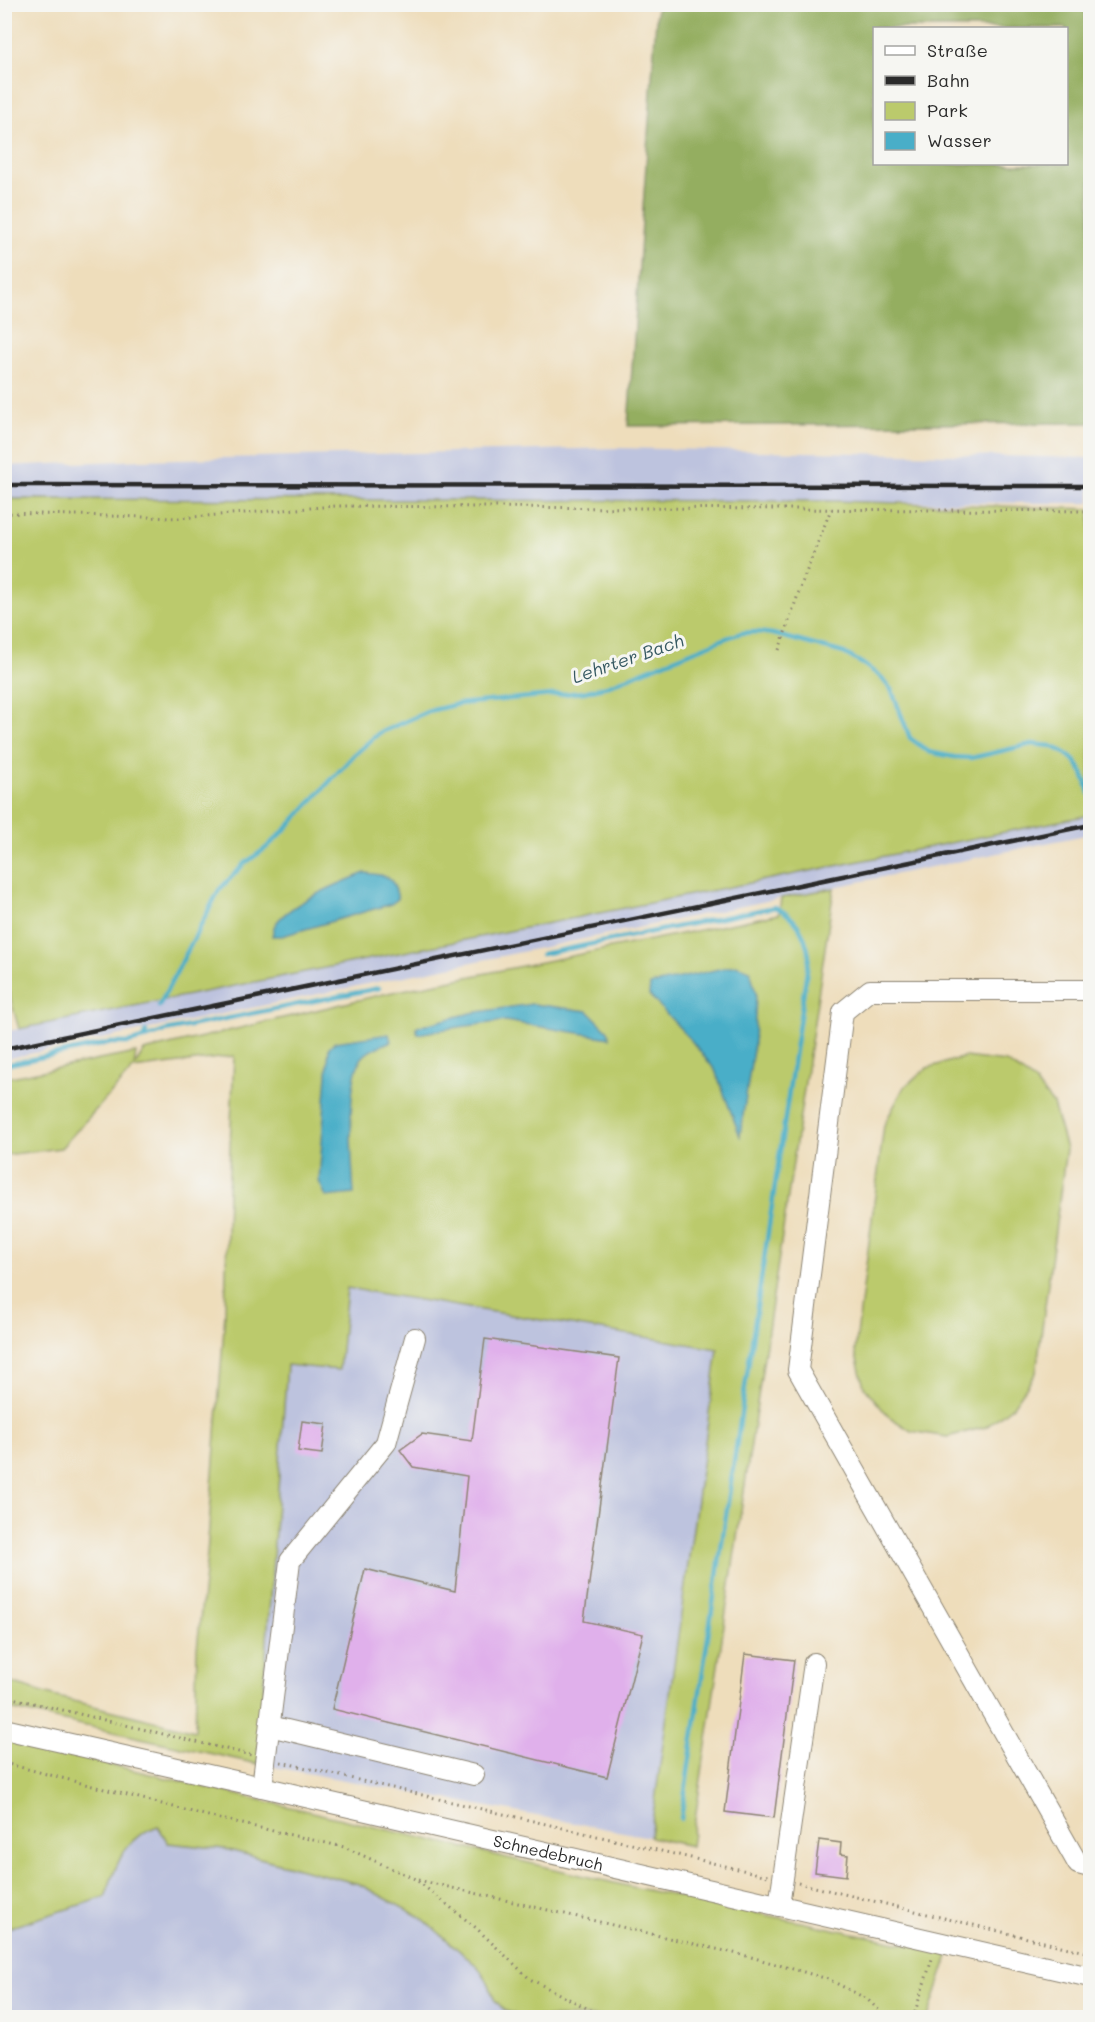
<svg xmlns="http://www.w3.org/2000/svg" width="1095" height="2022" font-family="Mali,sans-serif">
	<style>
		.industrial { fill: #bdc3de }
		.green { fill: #bbca6c; stroke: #737a4c; stroke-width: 1.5 }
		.forest { fill: #94ae60; stroke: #606c46; stroke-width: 1.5; fill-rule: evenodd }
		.water { fill: #49aec8; stroke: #3a6c7a; stroke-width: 1.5 }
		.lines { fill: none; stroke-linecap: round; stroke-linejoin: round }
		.stream { stroke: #49aec8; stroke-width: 4.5 }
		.building { fill: #e0b0eb }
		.minor-casing { stroke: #8c8473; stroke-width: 22 }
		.path { stroke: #8c8473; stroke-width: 3; stroke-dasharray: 1.5 4.5; stroke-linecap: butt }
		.minor { stroke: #fff; stroke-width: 20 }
		.rail { stroke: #2b2b2b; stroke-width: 4.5 }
		.labels { text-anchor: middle; stroke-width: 6; stroke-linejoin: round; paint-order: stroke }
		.street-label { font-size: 16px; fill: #2b2b2b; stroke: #f6f6f2 }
		.water-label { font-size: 18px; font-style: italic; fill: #365962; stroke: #f6f6f2 }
	</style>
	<rect width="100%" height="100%" fill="#f6f6f2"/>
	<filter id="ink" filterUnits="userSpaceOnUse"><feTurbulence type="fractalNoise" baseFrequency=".0167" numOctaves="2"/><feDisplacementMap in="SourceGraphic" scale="12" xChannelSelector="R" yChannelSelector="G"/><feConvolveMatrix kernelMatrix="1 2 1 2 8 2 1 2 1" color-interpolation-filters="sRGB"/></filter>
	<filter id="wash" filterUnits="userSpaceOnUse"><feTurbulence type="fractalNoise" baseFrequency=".008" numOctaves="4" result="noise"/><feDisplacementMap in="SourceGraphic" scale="24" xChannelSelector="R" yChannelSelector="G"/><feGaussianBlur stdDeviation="1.35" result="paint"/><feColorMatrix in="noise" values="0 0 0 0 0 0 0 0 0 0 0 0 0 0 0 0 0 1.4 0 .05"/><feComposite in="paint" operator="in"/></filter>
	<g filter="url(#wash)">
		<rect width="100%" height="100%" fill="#edb"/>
		<path class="industrial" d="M617 448 1090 458V503L5 499 4 466 142 460Z
			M1090 815V834L5 1059 4 1032 19 1029Z
			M346 1288 718 1349 650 1837 258 1764 287 1365 339 1370Z
			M5 1755 924 2018H5Z"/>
		<path class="green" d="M4 499 834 501 1090 509V815L19 1029 4 976Z
			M834 888 691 1846 650 1837 718 1349 347 1288 339 1370 287 1365 258 1764 5 1708V1681L53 1696 195 1731 197 1649 207 1554 225 1313 228 1192 234 1056 133 1069 61 1148 5 1155V1078L136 1053 134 1067 144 1051 388 993 779 914 781 898Z
			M965 1057 1006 1062 1033 1080 1053 1104 1066 1149 1036 1373 1013 1406 986 1427 947 1437 911 1431 888 1416 864 1387 855 1351 884 1125 904 1087 927 1068Z
			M5 1740 627 1886 949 1953 928 2017H526L505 2011 494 1999 489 1984 478 1967 422 1918 359 1884 225 1849 168 1843 158 1826C122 1838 117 1865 105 1897L5 1929Z"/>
		<path class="forest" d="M657 5H1085L1090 96V423L628 426ZM874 28H1066V164H874Z"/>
		<path class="water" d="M365 873C388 876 393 874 398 899L391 904 282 936H272C273 933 273 930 274 927 284 905 342 882 365 873Z
			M736 965 750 970 756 993 754 1043 740 1136 715 1070 690 1039 649 995 650 985Z
			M532 1004 588 1011 608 1031 610 1038 505 1021 452 1028 418 1034 416 1027 471 1013Z
			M389 1034 391 1041C381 1046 366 1050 360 1061 346 1088 352 1163 354 1194L326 1197 319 1181 329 1047 335 1042Z"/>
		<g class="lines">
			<path class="stream" d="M542 954 775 907C797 917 805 933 809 956L681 1819
				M159 1006 219 890 244 864 266 848 286 829 354 755 379 733 429 711 458 704 584 692 607 686 721 640 741 633 757 632 773 634 844 653 863 664 881 677 892 691 910 738 929 752 954 757 971 758 1032 744 1051 746 1064 752 1075 761 1083 774 1090 794
				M143 1039 165 1031 379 988
				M4 1065 110 1043H128L143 1039 146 1032"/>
		</g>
		<g id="blocks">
			<path class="building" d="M485 1339 619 1358 584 1621 643 1634 607 1777 332 1709 365 1569 455 1591 467 1476 413 1467 400 1450 422 1434 472 1441Z
				M302 1421 326 1424 322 1454 298 1451Z
				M745 1654 794 1660 774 1818 725 1812Z
				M819 1840 841 1843 840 1854 848 1855 846 1876 815 1872Z"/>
		</g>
	</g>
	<g filter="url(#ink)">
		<use href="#blocks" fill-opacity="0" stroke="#8c8473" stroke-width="1.5"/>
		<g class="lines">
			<g class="minor-casing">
				<g id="minor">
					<path d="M1090 990H870L843 1012 798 1370 1078 1864 1090 1867"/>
					<path d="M270 1726 474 1775"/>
					<path id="s1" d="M4 1729 262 1787 1090 1977"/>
					<path d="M262 1787 290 1561 386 1443 415 1338"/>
					<path d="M779 1906 814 1663"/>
				</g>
			</g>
			<path class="path" d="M4 513 179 518 336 506 1090 511
				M779 650 802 583 831 509
				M4 1696 251 1755
				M281 1762 768 1876
				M4 1763 216 1818 344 1847 415 1879 475 1927 530 1979 606 2018
				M418 1880 751 1957 828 1979 867 1999 887 2018
				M798 1883 1090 1953
				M913 2018 933 1956"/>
			<use href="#minor" class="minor"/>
			<path class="rail" d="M4 485 1090 486
				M4 1049 1090 825"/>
		</g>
	</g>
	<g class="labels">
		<g class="street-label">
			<text dy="6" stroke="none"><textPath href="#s1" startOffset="558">Schnedebruch</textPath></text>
		</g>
		<g class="water-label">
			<text transform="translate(628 659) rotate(-19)" y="6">Lehrter Bach</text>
		</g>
	</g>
	<rect width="1095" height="2022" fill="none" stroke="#f6f6f2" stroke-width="24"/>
	<rect x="873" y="27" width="195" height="138" fill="#f6f6f2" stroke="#a5a5a2" stroke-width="1.5"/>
	<rect x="885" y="46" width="30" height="9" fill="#ffffff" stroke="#a5a5a2" stroke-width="1.5"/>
	<text x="927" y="57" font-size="18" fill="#2b2b2b">Straße</text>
	<rect x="885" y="76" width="30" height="9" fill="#2b2b2b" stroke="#a5a5a2" stroke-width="1.5"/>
	<text x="927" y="87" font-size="18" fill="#2b2b2b">Bahn</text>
	<rect x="885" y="102" width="30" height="18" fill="#bbca6c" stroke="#a5a5a2" stroke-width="1.5"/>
	<text x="927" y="117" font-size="18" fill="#2b2b2b">Park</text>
	<rect x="885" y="132" width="30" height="18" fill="#49aec8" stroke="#a5a5a2" stroke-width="1.5"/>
	<text x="927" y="147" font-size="18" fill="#2b2b2b">Wasser</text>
</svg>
